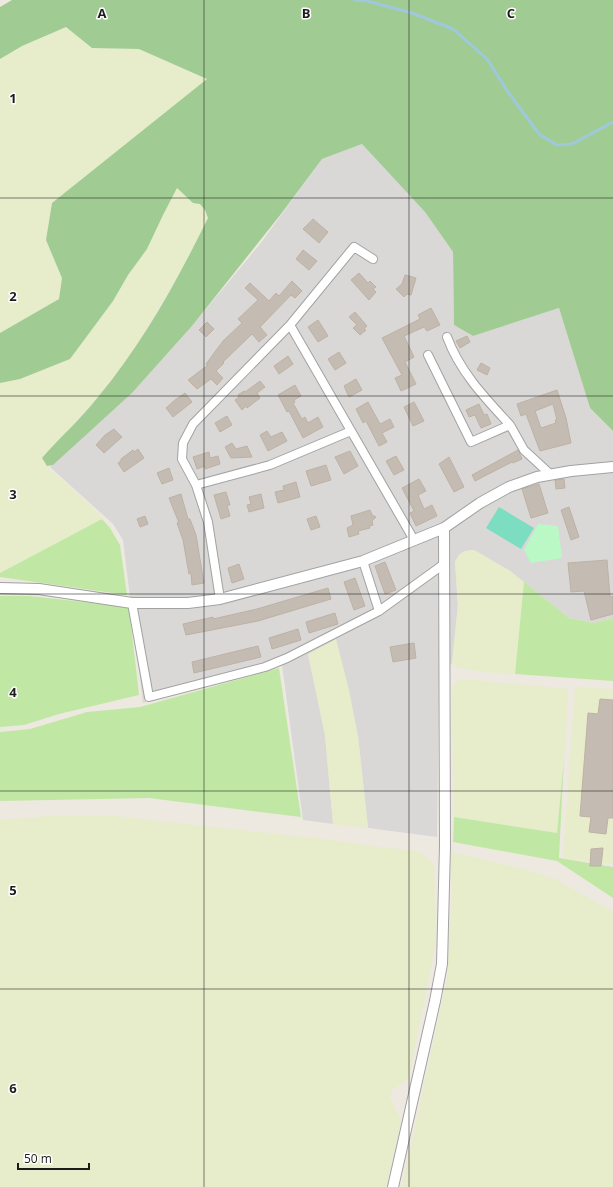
<svg xmlns="http://www.w3.org/2000/svg" width="613" height="1187" font-family="'Open Sans',sans-serif">
	<style>
		.residential { fill: #d9d8d7 }
		.farmland { fill: #e7ecca }
		.grass { fill: #c0e8a4 }
		.forest { fill: #a0cc94 }
		.park { fill: #baf9c5 }
		.pitch { fill: #7cddc0 }
		.lines { fill: none; stroke-linecap: round; stroke-linejoin: round }
		.stream { stroke: #9fc8db; stroke-width: 3 }
		.building { fill: #c4bcb3; stroke: #beb1a2; fill-rule: evenodd }
		.minor-casing { stroke: #a2a2a2; stroke-width: 10 }
		.tertiary-casing { stroke: #a2a2a2; stroke-width: 12 }
		.minor { stroke: #fff; stroke-width: 8 }
		.tertiary { stroke: #fff; stroke-width: 10 }
		.grid { fill: none; stroke: #1b1b1b; stroke-width: 1; stroke-opacity: 0.55 }
		.grid-label { font-size: 13px; text-anchor: middle; font-weight: bold; fill: #1b1b1b; stroke: #fff; stroke-width: 3; stroke-linejoin: round; paint-order: stroke }
	</style>
	<rect width="100%" height="100%" fill="#ede9e0"/>
	<path class="residential" d="M362 144 425 212 453 252 454 325 473 336 559 308 590 408 613 431V618L594 623 569 618 510 571 474 550 465 551 459 555 455 562 458 605 452 663 439 678 437 837 368 828 358 736 308 654 325 735 333 824 303 820 282 665 143 703 123 540 113 524 50 467 132 393 192 326 260 244 322 159Z"/>
	<path class="farmland" d="M66 27 92 48 139 49 208 79 52 203 46 240 62 278 59 299 0 333V59L22 46Z
		M177 188 193 203 200 204 205 210 208 218 178 277 131 354 97 398 42 458 47 466 104 518 0 573V383L20 379 70 359 113 301 128 275 147 249 163 215Z
		M474 550 510 571 524 582 515 674 483 672 459 668 452 663 458 605 455 562 459 555 465 551Z
		M336 639 349 690 358 736 368 828 333 824 325 735 308 654Z
		M459 679 568 689 566 738 557 833 454 817 452 702 453 685Z
		M575 687 613 689V864L563 858Z
		M49 816H114L332 840 378 847 411 850 423 854 434 864 436 941 410 1071 407 1079 392 1090 390 1097 401 1121 386 1187H0V820Z
		M451 852 524 869 555 879 613 912V1187H402L447 980 452 893Z"/>
	<path class="grass" d="M102 519 110 528 120 545 127 595 0 577V573Z
		M524 582 569 618 594 623 613 618V681L515 674Z
		M0 596H30L129 607 139 695 59 714 24 725 0 727Z
		M279 668 301 817 149 798 0 801V732L30 729 87 712 140 707Z
		M564 758 559 858 613 867V898L557 861 453 842 454 817 557 833Z"/>
	<path class="forest" d="M12 0H613V431L590 408 559 308 473 336 454 325 453 252 425 212 362 144 322 159 281 214 192 326 132 393 53 465 47 466 42 458C60 437 81 419 98 397 143 343 177 281 208 218L205 210 200 204 193 203 177 188 163 215 147 249 128 275 113 301 70 359 20 379 0 383V333L59 299 62 278 46 240 52 203 207 79 139 49 92 48 66 27 22 46 0 59V7Z"/>
	<path class="park" d="M538 524 558 526 562 558 531 563 524 550Z"/>
	<path class="pitch" d="M499 507 534 528 521 549 486 528Z"/>
	<g class="lines">
		<path class="stream" d="M355 0 367 1 412 13 453 29 487 59 508 92 539 134 557 145 572 144 613 122"/>
	</g>
	<path class="building" d="M313 219 328 232 319 243 303 229Z
		M303 250 317 261 309 270 296 259Z
		M359 273 368 283 370 281 376 287 373 289 376 292 369 300 351 280Z
		M405 275 416 278 411 295 407 294 404 297 396 289 402 284Z
		M292 281 302 291 295 298 291 295 260 327 267 335 259 342 252 334 223 362 224 363 216 371 223 378 217 385 211 379 197 389 188 380 208 365 206 364 223 341 242 323 238 319 258 300 245 288 250 283 269 301 276 293 279 296Z
		M431 308 440 325 427 331 424 327 404 336 414 357 405 362 416 384 401 391 395 378 402 375 382 338 420 319 418 315Z
		M355 312 367 326 364 329 366 330 360 335 353 328 357 325 349 317Z
		M318 320 328 336 318 342 308 327Z
		M207 322 214 329 206 337 199 330Z
		M467 336 470 342 460 348 456 341Z
		M339 352 346 363 335 370 328 359Z
		M288 356 293 364 279 374 274 366Z
		M481 363 490 368 487 375 477 370Z
		M356 379 362 390 349 397 344 386Z
		M260 381 265 387 257 393 260 398 247 408 246 406 242 410 235 400 239 397 238 395 244 391 245 392Z
		M295 385 301 396 294 400 295 402 293 403 302 419 305 417 308 423 318 417 323 427 303 438 289 411 287 412 278 395Z
		M557 390 566 418 571 443 540 451 526 414 521 416 517 404ZM553 404 557 420H555L556 423 541 428 535 411Z
		M185 393 192 402 173 417 166 408 175 400Z
		M368 402 380 424 390 419 394 427 382 433 387 442 379 446 366 421 363 423 356 409Z
		M414 402 424 421 413 426 404 407Z
		M479 404 484 415 487 414 491 424 481 428 475 415 469 417 466 410Z
		M227 416 232 425 220 432 215 423Z
		M114 429 122 437 104 453 96 445 105 435Z
		M267 431 271 437 282 432 287 441 268 451 260 435Z
		M232 443 236 449 247 446 252 457 231 458 225 447Z
		M138 449 144 458 124 472 118 463 121 461V459L133 450 134 452Z
		M518 450 522 459 513 463 512 462 475 481 472 475Z
		M350 451 358 466 344 474 335 457Z
		M209 452 210 458 218 456 220 464 205 469V466L197 469 193 457Z
		M396 456 404 470 394 475 386 461Z
		M449 457 464 487 454 492 439 464Z
		M326 465 331 480 311 486 306 471Z
		M169 468 173 480 162 484 157 473Z
		M419 479 426 491 418 495 424 509 432 505 437 516 416 526 410 513 414 511 402 488Z
		M564 479 565 488 556 489 555 480Z
		M296 482 300 497 278 503 275 492 284 490 283 486Z
		M539 484 548 513 531 518 522 489Z
		M226 492 230 505H227L230 516 221 519 214 495Z
		M181 494 188 519H190L196 535 204 583 192 585 191 573 189 574 183 540 177 523H179L169 498Z
		M261 494 264 508 249 512 247 505 251 504 249 497Z
		M569 507 579 537 571 540 561 510Z
		M370 510 372 515 376 517 372 521 373 525 369 526 370 528 358 531 359 534 349 537 347 528 353 525 351 516Z
		M145 516 148 524 140 527 137 519Z
		M316 516 320 527 311 530 307 519Z
		M607 560 610 597 613 596V614L591 620 584 591 571 592 568 563Z
		M385 562 396 590 385 594 375 566Z
		M239 564 244 579 232 583 228 568Z
		M355 578 365 606 354 610 344 582Z
		M328 588 331 599 258 621 186 635 183 624 213 617V619L257 609Z
		M335 613 338 624 309 633 306 622Z
		M298 629 301 640 272 649 269 638Z
		M414 643 416 658 393 662 390 647Z
		M258 646 261 657 194 673 192 662Z
		M600 699 613 700V818H608L606 834 589 832 591 817 580 816 588 713 598 714Z
		M603 848 601 866H590L591 849Z"/>
	<g class="lines">
		<g class="minor-casing">
			<path id="minor" d="M290 325 414 540
				M447 337C460 372 485 398 510 425
				M428 355 471 442 510 425 524 450 550 474
				M196 485 270 465 351 431
				M363 561 379 611
				M220 599 208 522 196 485 182 459 183 443 193 424 290 325 354 247 373 259
				M132 603 149 697 265 667 287 658 379 611 444 564"/>
		</g>
		<g class="tertiary-casing">
			<path id="tertiary" d="M0 588 39 589 132 603H188L220 599 363 561 444 528 480 503 509 487 537 477 571 471 613 467
				M393 1187 435 1001 442 964 445 846 444 528"/>
		</g>
		<use href="#minor" class="minor"/>
		<use href="#tertiary" class="tertiary"/>
	</g>
	<path class="grid" d="M204 0V1187M409 0V1187M0 198H613M0 396H613M0 594H613M0 791H613M0 989H613"/>
	<g class="grid-label">
		<text x="102" y="18">A</text>
		<text x="306" y="18">B</text>
		<text x="511" y="18">C</text>
		<text x="13" y="103">1</text>
		<text x="13" y="301">2</text>
		<text x="13" y="499">3</text>
		<text x="13" y="697">4</text>
		<text x="13" y="895">5</text>
		<text x="13" y="1093">6</text>
	</g>
	<path d="M18 1163v6h71v-6" fill="none" stroke="#1b1b1b" stroke-width="2"/>
	<text x="24" y="1163" font-size="12" fill="#1b1b1b" stroke="#ffffff" stroke-width="3" paint-order="stroke">50 m</text>
</svg>
